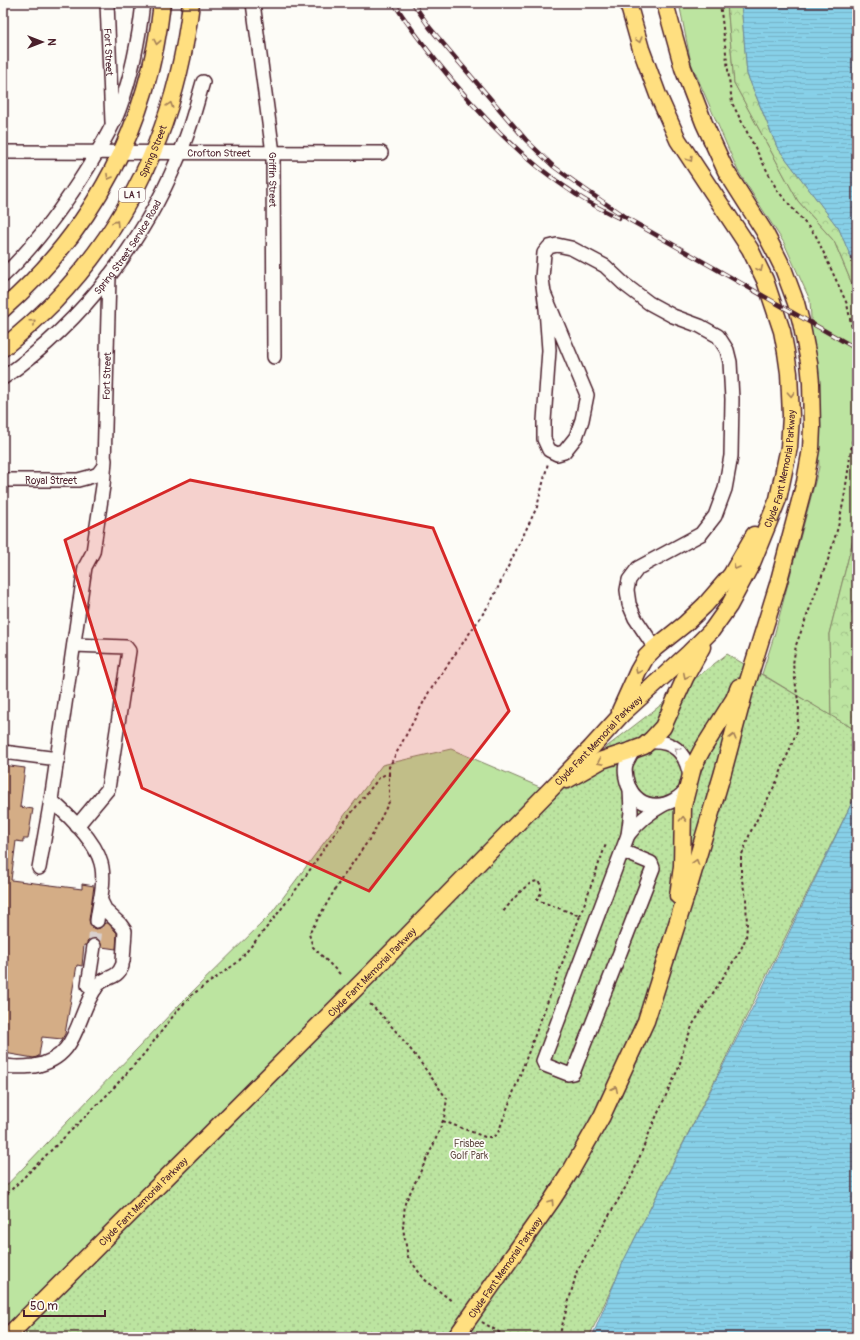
<svg xmlns="http://www.w3.org/2000/svg" width="860" height="1340" font-family="Pangolin,sans-serif">
	<style>
		.green { fill: #bce4a0; stroke: #838266 }
		.forest { fill: url(#forest-crowns); stroke: #838266 }
		.park { fill: url(#park-dots); stroke: #838266 }
		.water { fill: url(#water-rules); stroke: #6f899c }
		.building { fill: #d4ad86; stroke: #4a1f2b }
		.lines { fill: none; stroke-linecap: round; stroke-linejoin: round }
		.minor-tunnel { stroke: #d9d0ce; stroke-width: 13; stroke-dasharray: 13 6; stroke-linecap: butt }
		.minor-casing { stroke: #4a1f2b; stroke-width: 16 }
		.major-casing { stroke: #4a1f2b; stroke-width: 19 }
		.path { stroke: #4a1f2b; stroke-width: 2; stroke-dasharray: 3 3; stroke-linecap: butt }
		.minor { stroke: #fdfcf7; stroke-width: 13 }
		.major { stroke: #ffdf80; stroke-width: 16 }
		.rail-casing { stroke: #4a1f2b; stroke-width: 4.5 }
		.rail { stroke: #fdfcf7; stroke-width: 3; stroke-dasharray: 9; stroke-linecap: butt }
		.oneway { stroke: #a47f56 }
		.oneway2 { stroke: #ac999b }
		.marked { fill: #d62828; fill-opacity: 0.2; stroke: #d62828; stroke-width: 3; stroke-linejoin: round }
		.labels { text-anchor: middle; stroke-width: 3.5; stroke-linejoin: round; paint-order: stroke }
		.shield { fill: #fdfcf7; stroke: #806168; stroke-width: 1 }
		.shield-label { font-size: 9px; font-weight: bold; fill: #4a1f2b }
		.street-label { font-size: 10px; fill: #4a1f2b; stroke: #fdfcf7 }
		.park-label { font-size: 10px; fill: #665048; stroke: #fdfcf7 }
	</style>
	<defs>
		<pattern id="forest-crowns" width="20" height="18" patternUnits="userSpaceOnUse"><rect width="20" height="18" fill="#bce4a0"/><path d="M2 6a3 3 0 1 1 6 0M12 15a3 3 0 1 1 6 0" fill="none" stroke="#a3c38a"/></pattern>
		<pattern id="park-dots" width="8" height="8" patternUnits="userSpaceOnUse"><rect width="8" height="8" fill="#bce4a0"/><path d="M2 2h.1M6 6h.1" fill="none" stroke="#a3c38a" stroke-width="1.8" stroke-linecap="round"/></pattern>
		<pattern id="water-rules" width="6" height="5" patternUnits="userSpaceOnUse"><rect width="6" height="5" fill="#87d0e8"/><path d="M0 2.5h6" fill="none" stroke="#76b2c7"/></pattern>
	</defs>
	<rect width="100%" height="100%" fill="#fdfcf7"/>
	<filter id="ink" filterUnits="userSpaceOnUse"><feTurbulence type="fractalNoise" baseFrequency=".025" numOctaves="2"/><feDisplacementMap in="SourceGraphic" scale="8" xChannelSelector="R" yChannelSelector="G"/><feConvolveMatrix kernelMatrix="1 2 1 2 8 2 1 2 1" color-interpolation-filters="sRGB"/></filter>
	<g filter="url(#ink)">
		<path class="green" d="M679 3H727L734 83 798 201 834 241 857 296V524L829 634 831 716 762 674 774 636 819 467 810 300 784 243 738 171 691 63Z
			M451 749 549 791 283 1050 99 1236 3 1331V1189L181 1003 270 915 382 765Z"/>
		<path class="forest" d="M727 3H741L747 74 777 147 839 229 857 270V296L834 241 798 201 734 83Z
			M857 524V588L852 613 857 633V731L831 716 829 634Z"/>
		<path class="park" d="M727 654 857 731V792L707 1096 634 1240 589 1337H12L600 752Z"/>
		<path class="water" d="M741 3H857V272L839 229 777 147 747 74Z
			M857 792V1337H592L624 1260 758 997Z"/>
		<path class="building" d="M3 765 25 768 20 807 33 809 28 839H23V842L16 841 11 880 82 889V884L94 886 89 920 90 924 92 928 96 929 100 928 105 923H108L117 933 116 949 102 947 99 940 95 938 91 939 88 941 86 945H84L82 966 77 965 65 1034 62 1039 42 1037 39 1056 34 1058 4 1053 5 1050H3Z"/>
		<g class="lines">
			<path class="minor-tunnel" d="M94 946 97 921"/>
			<g class="minor-casing">
				<g id="minor">
					<path id="s1" d="M107 3 112 122"/>
					<path id="s2" d="M253 3 273 153 274 357"/>
					<path id="s3" d="M3 152 381 153"/>
					<path d="M3 276C37 244 64 206 89 166 100 147 113 128 120 107 132 74 139 38 143 3"/>
					<path d="M544 293 587 395 582 420 576 437 564 452 557 454 549 450 544 439V421L549 350 546 309 542 278 544 253 549 247 557 245 571 248 605 266 624 284 649 303 673 316 700 326 718 336 727 350 730 362 732 399 731 456 725 489 715 516 701 534 638 568 629 580 627 590 629 604 635 618 655 648"/>
					<path id="s4" d="M3 378C84 321 149 236 184 143 192 123 197 102 203 82"/>
					<path id="s5" d="M3 480H78L93 476 98 474 104 466 109 276"/>
					<path d="M74 645 126 647 129 651 108 789 77 826"/>
					<path d="M648 742C674 740 686 753 690 777"/>
					<path d="M633 750C631 755 628 759 626 764 624 771 626 779 628 785 640 813 672 810 688 787"/>
					<path d="M3 752 58 759"/>
					<path d="M51 800C68 815 95 840 101 863 106 881 99 903 97 921"/>
					<path d="M628 835C638 822 648 813 663 805"/>
					<path d="M622 851 651 863 653 868 575 1068 573 1073 568 1074 545 1065 543 1061 628 835 631 812 630 789"/>
					<path d="M39 868 51 800 85 567 93 552 103 486 105 460"/>
					<path d="M100 899 106 911 120 924 125 931 123 961"/>
					<path d="M94 946 88 985 95 989"/>
					<path d="M3 1065C12 1068 24 1067 34 1066 80 1058 75 1016 97 986 104 976 117 980 122 966"/>
				</g>
			</g>
			<g class="major-casing">
				<g id="major">
					<path d="M3 309C94 229 149 124 162 3"/>
					<path id="s6" d="M3 348C20 334 37 319 53 303 133 220 178 118 191 3"/>
					<path d="M620 711 638 671 646 657 655 648 685 624 705 605 731 575 754 535"/>
					<path d="M567 780 602 760 633 750 644 746 652 739 663 727 685 678 702 647"/>
					<path d="M678 896 682 866 683 806 693 767 702 750 734 699 739 687"/>
					<path id="s7" d="M7 1337 372 972 591 748 622 714 689 653 712 630 729 606 752 563 778 499 789 447 791 416 789 373 786 352 782 331 765 280 750 249 678 140 658 95 641 49 628 3"/>
					<path id="s8" d="M456 1337 552 1200 572 1169 602 1116 646 1021 690 883 723 772 744 694 778 584 805 482 811 449 812 427 811 383 809 362 801 322 796 303 783 268 775 252 764 231 726 171 704 123 683 68 665 3"/>
				</g>
			</g>
			<path class="path" d="M720 3 732 103 777 190 816 236 847 304 857 352
				M580 916 606 844
				M340 974 313 947 309 934 340 881 373 834 389 802V767L429 692 491 602 537 507 548 463
				M370 1004C400 1032 423 1066 447 1099L444 1118 433 1146 405 1203 403 1228 408 1257 424 1279 453 1302
				M443 1121 485 1137H493L498 1133 580 916 537 900 541 893V885L538 881C526 881 510 904 502 913
				M3 1198 109 1093 144 1054 177 1011 193 994 238 962 272 921 301 883 330 840 379 778 384 775H390
				M482 1322 507 1337
				M559 1337 577 1271 632 1176 652 1126 679 1067 685 1044 693 1024 740 951 746 938 747 926 746 898 741 876V857L751 831 778 779 797 731 799 709 793 664 796 645 829 557 838 527 844 499 857 409"/>
			<use href="#minor" class="minor"/>
			<use href="#major" class="major"/>
			<g class="rail-casing">
				<path id="rail" d="M394 3C407 24 422 43 437 62 477 112 522 160 577 195 590 204 605 211 619 218
					M413 3 430 28 452 54 526 140 553 166 583 188 628 219 857 349"/>
			</g>
			<use href="#rail" class="rail"/>
		</g>
		<defs><path id="oneway-chevron" d="M-2-3.5L2.5 0L-2 3.5" fill="none" stroke-width="1.6" stroke-linecap="round" stroke-linejoin="round"/></defs>
		<g class="oneway">
			<use href="#oneway-chevron" transform="translate(639 40) rotate(74)"/>
			<use href="#oneway-chevron" transform="translate(157 42) rotate(101)"/>
			<use href="#oneway-chevron" transform="translate(170 105) rotate(-72)"/>
			<use href="#oneway-chevron" transform="translate(690 159) rotate(58)"/>
			<use href="#oneway-chevron" transform="translate(109 177) rotate(120)"/>
			<use href="#oneway-chevron" transform="translate(116 223) rotate(-58)"/>
			<use href="#oneway-chevron" transform="translate(760 269) rotate(65)"/>
			<use href="#oneway-chevron" transform="translate(33 322) rotate(-42)"/>
			<use href="#oneway-chevron" transform="translate(791 394) rotate(87)"/>
			<use href="#oneway-chevron" transform="translate(736 567) rotate(120)"/>
			<use href="#oneway-chevron" transform="translate(638 671) rotate(116)"/>
			<use href="#oneway-chevron" transform="translate(686 676) rotate(117)"/>
			<use href="#oneway-chevron" transform="translate(733 737) rotate(-75)"/>
			<use href="#oneway-chevron" transform="translate(600 762) rotate(154)"/>
			<use href="#oneway-chevron" transform="translate(683 819) rotate(-87)"/>
			<use href="#oneway-chevron" transform="translate(696 862) rotate(-73)"/>
			<use href="#oneway-chevron" transform="translate(615 1089) rotate(-64)"/>
			<use href="#oneway-chevron" transform="translate(551 1202) rotate(-56)"/>
		</g>
		<use class="oneway2" href="#oneway-chevron" transform="translate(677 750) rotate(-138)"/>
	</g>
	<path class="marked" d="M190 480 433 528 509 711 369 891 142 788 65 540Z"/>
	<g class="labels">
		<rect class="shield" x="119" y="188" width="26" height="14" rx="3"/>
		<g class="shield-label">
			<text x="132" y="198">LA 1</text>
		</g>
		<g class="street-label">
			<text dy="4" stroke="none"><textPath href="#s1" startOffset="49">Fort Street</textPath></text>
			<text dy="4" stroke="none"><textPath href="#s6" startOffset="250">Spring Street</textPath></text>
			<text dy="4" stroke="none"><textPath href="#s3" startOffset="216">Crofton Street</textPath></text>
			<text dy="4" stroke="none"><textPath href="#s2" startOffset="178">Griffin Street</textPath></text>
			<text dy="4" stroke="none"><textPath href="#s4" startOffset="182">Spring Street Service Road</textPath></text>
			<text dy="4" stroke="none"><textPath href="#s5" startOffset="196">Fort Street</textPath></text>
			<text dy="4" stroke="none"><textPath href="#s7" startOffset="1176">Clyde Fant Memorial Parkway</textPath></text>
			<text dy="4" stroke="none"><textPath href="#s5" startOffset="48">Royal Street</textPath></text>
			<text dy="4" stroke="none"><textPath href="#s7" startOffset="840">Clyde Fant Memorial Parkway</textPath></text>
			<text dy="4" stroke="none"><textPath href="#s7" startOffset="516">Clyde Fant Memorial Parkway</textPath></text>
			<text dy="4" stroke="none"><textPath href="#s7" startOffset="192">Clyde Fant Memorial Parkway</textPath></text>
			<text dy="4" stroke="none"><textPath href="#s8" startOffset="85">Clyde Fant Memorial Parkway</textPath></text>
		</g>
		<g class="park-label">
			<text x="469" y="1147">Frisbee<tspan x="469" dy="12">Golf Park</tspan></text>
		</g>
	</g>
	<rect width="860" height="1340" fill="none" stroke="#fdfcf7" stroke-width="16"/>
	<rect x="8" y="8" width="844" height="1324" fill="none" stroke="#4a1f2b" stroke-width="1.5" filter="url(#ink)"/>
	<g transform="translate(42 42) rotate(90)" stroke="#fdfcf7" stroke-width="3" paint-order="stroke">
	<path d="M0-3L7 15L0 10L-7 15Z" fill="#4a1f2b"/>
	<text y="-6" font-size="11" font-weight="bold" text-anchor="middle" fill="#4a1f2b">N</text>
	</g>
	<path d="M24 1310v6h81v-6" fill="none" stroke="#4a1f2b" stroke-width="2"/>
	<text x="30" y="1310" font-size="12" fill="#4a1f2b" stroke="#fdfcf7" stroke-width="3" paint-order="stroke">50 m</text>
</svg>
